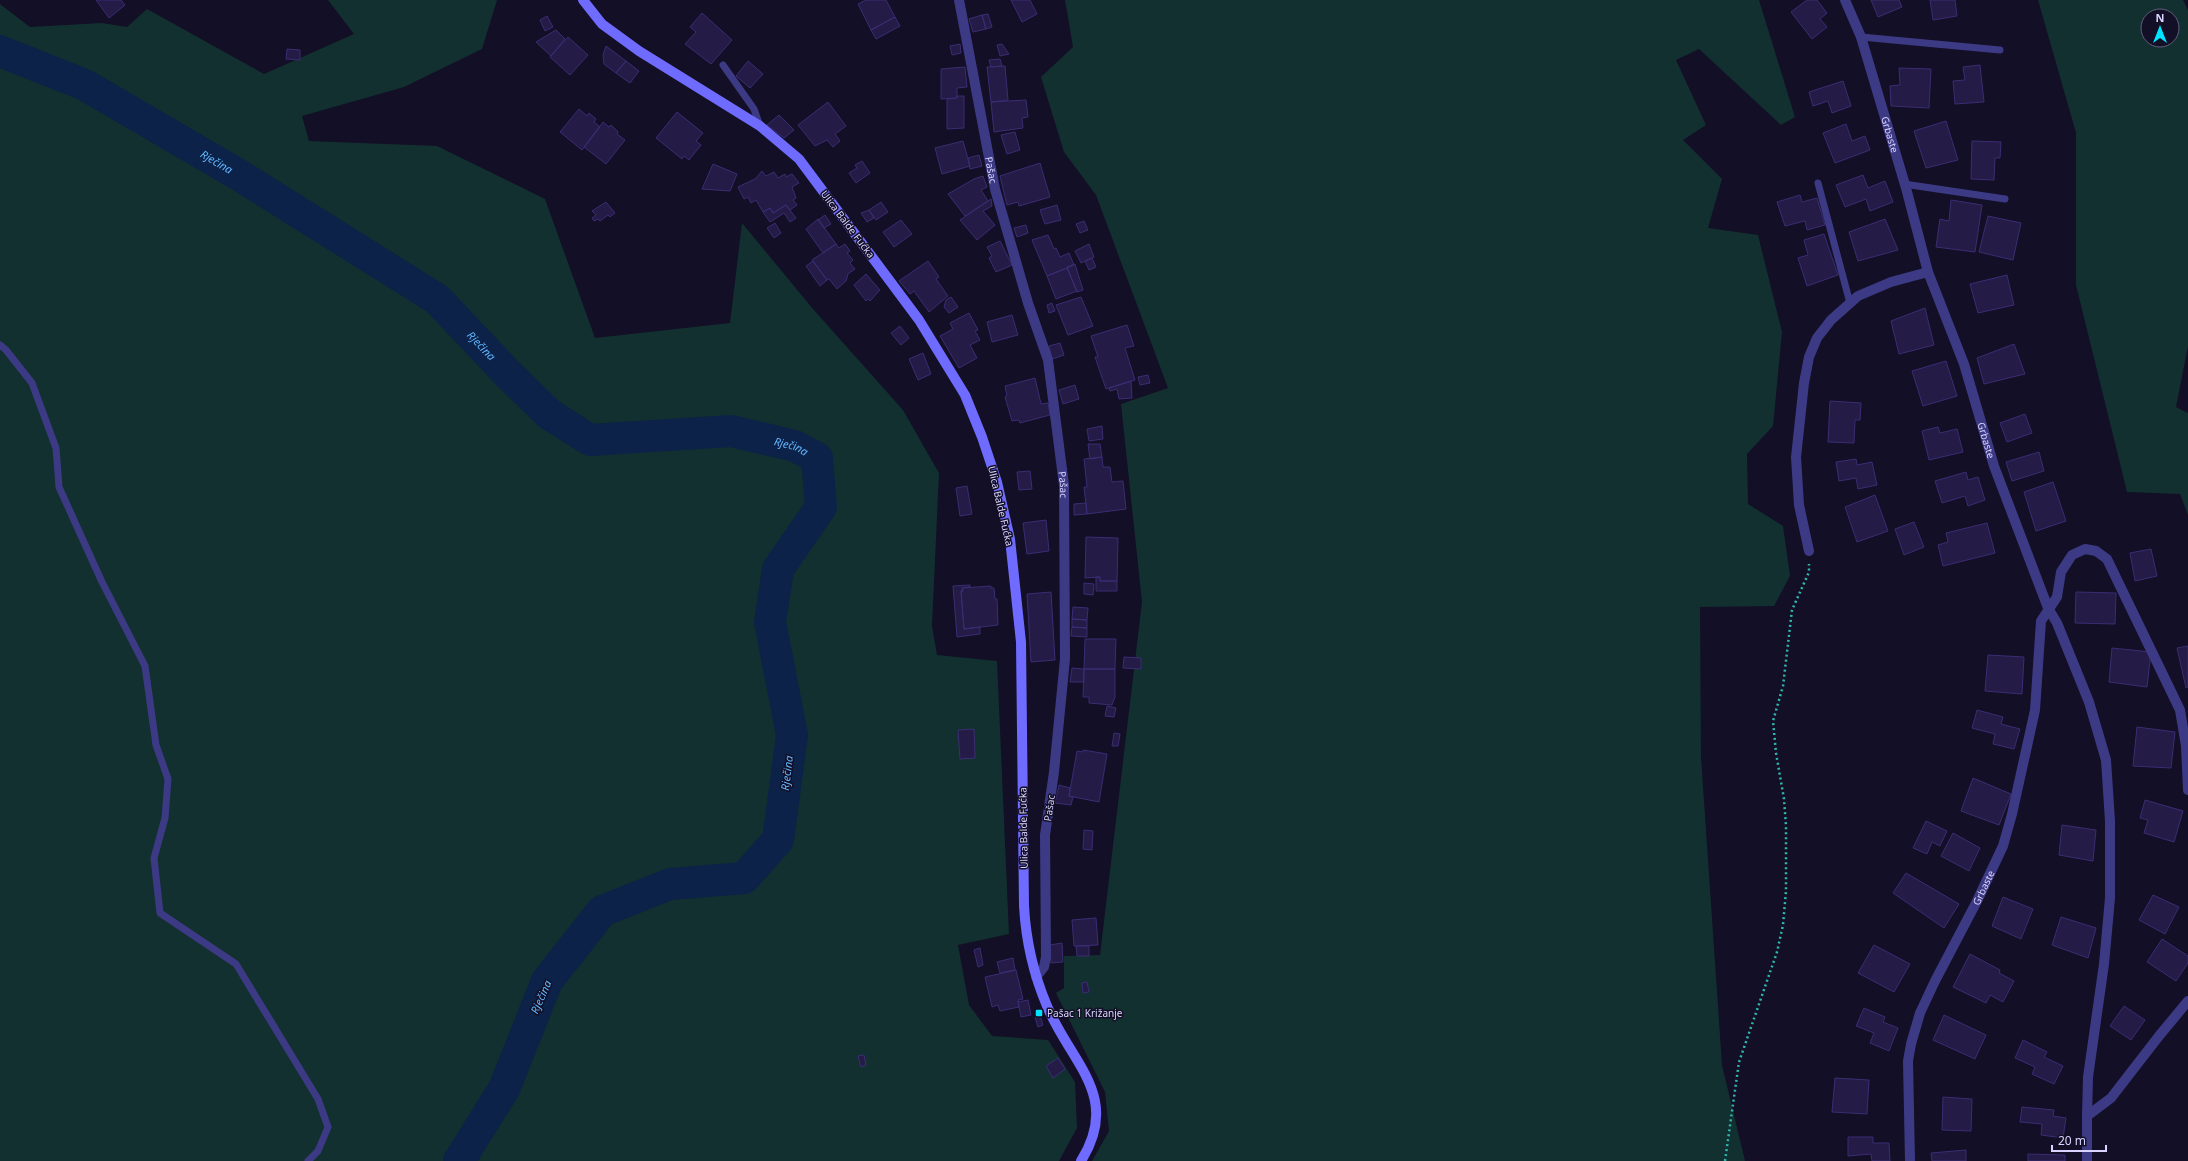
<svg xmlns="http://www.w3.org/2000/svg" width="2188" height="1161" font-family="'Noto Sans',sans-serif">
	<style>
		.green { fill: #12302f; fill-rule: evenodd }
		.lines { fill: none; stroke-linecap: round; stroke-linejoin: round }
		.river { stroke: #0c2248; stroke-width: 32 }
		.building { fill: #241b47; stroke: #3b2d73 }
		.path { stroke: #2fb8b0; stroke-width: 2.5; stroke-dasharray: 2 3; stroke-linecap: butt }
		.service { stroke: #3d3a85; stroke-width: 7 }
		.minor { stroke: #3d3a85; stroke-width: 10 }
		.secondary { stroke: #6f6bff; stroke-width: 10 }
		.poi-dot { fill: #00e5ff; stroke: #130f26; stroke-width: 1.5 }
		.labels { text-anchor: middle; stroke-width: 3; stroke-linejoin: round; paint-order: stroke }
		.street-label { font-size: 10px; fill: #d9d4ff; stroke: #130f26 }
		.poi-label { font-size: 10px; fill: #d9d4ff; stroke: #130f26; text-anchor: start }
		.water-label { font-size: 11px; font-style: italic; fill: #62b6ff; stroke: #130f26 }
	</style>
	<rect width="100%" height="100%" fill="#130f26"/>
	<path class="green" d="M328 0H497L482 49 404 87 302 116 309 141 437 146 545 199 595 338 730 323 742 223 813 309 903 410 939 473 932 626 937 655 997 661 1009 934 958 945 969 1005 992 1036 1048 1040 1075 1082 1077 1128 1059 1161H0V4L30 27 102 23 127 27 147 9 264 74 354 34Z
		M1065 0H1759L1795 117 1781 125 1699 49 1676 60 1706 125 1683 140 1722 179 1708 228 1758 235 1782 332 1773 426 1747 454 1748 504 1783 526 1790 576 1774 606 1700 607 1701 757 1722 1065 1745 1161H1092L1109 1131 1105 1092 1056 993 1064 988V956L1100 955 1142 602 1121 404 1168 388 1096 195 1064 152 1041 77 1073 47Z
		M2038 0H2183L2188 10V346L2176 407 2188 413V515L2180 494 2127 492 2076 285V133ZM2148 16H2172V40H2148Z"/>
	<g class="lines">
		<path class="river" id="s1" d="M0 51 85 85 239 175 437 299 508 374 549 414 590 440 731 431 795 446 817 458 821 507 778 569 770 622 792 735 778 840 744 878 670 884 602 911 547 981 504 1089 459 1161"/>
	</g>
	<path class="building" d="M96 0H121L125 5 109 18Z
		M866 0H886L895 17 871 30 858 4Z
		M1011 0H1030L1037 14 1022 22Z
		M1807 0H1817L1827 13 1820 19 1827 27 1812 39 1791 12Z
		M1871 0H1899L1902 7 1878 17Z
		M1930 0H1955L1957 16 1933 20Z
		M702 13 732 40 711 64 685 44 696 32 690 27Z
		M988 14 992 27 986 29 982 15Z
		M982 15 986 29 973 32 969 19Z
		M547 16 553 27 545 31 540 20Z
		M895 17 900 26 876 39 871 30Z
		M556 30 565 39 551 56 536 42Z
		M568 37 588 55 570 75 550 57Z
		M960 44 961 53 952 55 950 46Z
		M1002 44 1009 54 1000 56 997 45Z
		M606 46 626 61 616 73 604 64 603 55Z
		M287 49 300 50V60L286 59Z
		M1000 59 1002 66 991 67 989 60Z
		M626 61 639 71 630 83 616 73Z
		M748 61 763 74 750 88 736 76Z
		M1980 65 1984 102 1955 104 1953 81 1965 80 1963 67Z
		M1005 66 1008 100 991 102 987 67Z
		M965 67 967 87 957 88V98L941 99V69Z
		M1899 68 1931 69 1929 108 1891 106 1890 86 1900 85Z
		M1843 81 1851 106 1832 113 1828 101 1813 106 1809 92Z
		M957 96H964V128L947 129V99L957 98Z
		M1026 100 1028 117 1022 118 1023 128 994 132 991 102Z
		M828 102 846 126 835 134 840 141 833 147 827 140 815 146 798 125Z
		M579 109 587 116 589 113 596 119 594 122 600 127 582 150 560 132Z
		M677 112 703 133 696 141 701 145 689 160 684 156 682 159 656 138Z
		M779 115 794 130 784 138 767 125Z
		M1946 121 1958 160 1926 168 1914 131Z
		M603 122 609 127 611 125 618 132 617 134 625 140 606 164 584 147Z
		M1846 124 1852 141 1865 136 1870 150 1835 163 1823 133Z
		M1015 132 1020 150 1007 154 1001 135Z
		M963 141 970 166 942 174 935 148Z
		M1972 141 2001 142 2000 158H1995L1994 180 1971 179Z
		M979 155 982 166 970 169 968 158Z
		M862 161 870 173 856 183 849 173 857 168 855 165Z
		M1040 163 1050 197 1019 206 1018 202 1007 205 1000 176Z
		M713 164 737 174 730 191 702 189Z
		M762 171 766 176 774 172 778 178 785 174 786 177 792 174 799 183 792 187 796 198 793 200 797 205 790 210 786 205 773 213 770 208 763 212 756 200 751 203 748 197 744 199 738 187 755 179Z
		M1863 175 1868 188 1885 181 1893 202 1870 211 1866 199 1845 207 1836 185Z
		M983 176 987 187 981 190 988 201 965 216 948 194 974 179Z
		M1800 195 1802 202 1817 198 1825 225 1807 230 1805 221 1785 226 1777 202Z
		M991 199 992 206 983 211 995 225 977 240 960 220Z
		M1951 200 1982 205 1975 252 1936 247 1940 219 1949 221Z
		M606 202 615 213 610 217 608 215 600 221 598 219 594 221 592 218 596 215 592 211Z
		M881 202 888 212 876 220 869 210Z
		M786 205 796 218 790 222 784 213 770 222 763 212 770 208 773 213Z
		M1057 205 1061 220 1045 224 1040 210Z
		M869 210 874 218 867 222 861 213Z
		M825 215 831 224 824 228 818 220Z
		M1988 216 2021 223 2013 260 1979 252Z
		M818 219 836 244 823 253 806 229Z
		M1885 219 1898 250 1858 261 1849 232Z
		M901 220 912 234 894 247 883 232Z
		M1084 221 1088 230 1080 233 1076 224Z
		M775 223 781 233 774 238 767 228Z
		M1026 225 1028 233 1017 237 1014 228Z
		M1824 234 1838 275 1807 286 1798 258 1808 255 1804 240Z
		M1048 235 1054 249 1056 248 1060 257 1069 253 1074 265 1047 276 1032 240Z
		M1000 241 1012 265 996 272 989 258 992 256 987 247Z
		M836 244 839 248 845 244 850 251 847 253 853 260 850 263 855 269 848 274 846 281 837 289 829 279 827 280 812 260Z
		M1089 244 1094 257 1081 263 1075 251Z
		M1092 258 1096 267 1089 270 1085 261Z
		M813 261 827 280 820 286 806 266Z
		M928 261 939 277 936 279 948 296 929 312 914 291 910 294 899 281Z
		M1075 264 1083 290 1077 292 1067 267Z
		M1067 268 1077 291 1056 299 1047 276Z
		M866 274 880 290 870 301 868 299 866 301 854 285Z
		M2007 275 2014 305 1978 313 1970 284Z
		M951 297 958 307 949 313 944 307 946 300Z
		M1081 297 1093 326 1068 335 1056 305Z
		M1052 303 1055 311 1049 313 1047 305Z
		M1925 308 1934 345 1899 354 1891 321Z
		M969 313 978 330 975 331 980 340 970 345 977 358 959 368 940 336 953 329 950 323Z
		M1012 315 1018 335 992 342 987 322Z
		M1127 325 1134 346 1125 348 1135 380 1106 389 1095 357H1098L1091 336Z
		M900 326 909 338 901 345 891 333Z
		M1060 343 1064 355 1052 359 1049 346Z
		M2014 344 2025 374 1984 384 1977 358Z
		M923 353 931 374 918 380 909 359Z
		M1946 361 1957 396 1923 406 1912 371Z
		M1148 375 1150 383 1140 385 1138 377Z
		M1035 378 1041 404 1048 403 1050 415 1020 423 1019 420 1012 421 1005 397 1007 396 1005 386Z
		M1131 381 1132 398 1119 399 1117 389 1110 391 1109 388Z
		M1075 385 1079 399 1063 404 1059 390Z
		M1830 401 1861 403 1860 420H1855L1854 443 1828 442Z
		M2025 414 2032 433 2007 442 2000 423Z
		M1102 426 1103 439 1089 441 1087 429Z
		M1938 427 1940 433 1957 429 1963 452 1929 460 1922 431Z
		M1088 444H1100L1102 457 1090 459Z
		M2039 452 2044 471 2012 481 2006 462Z
		M1102 457 1103 467H1110L1112 482 1123 481 1126 509 1087 514 1084 487H1087L1084 459Z
		M1856 459 1857 465 1872 462 1877 485 1858 489 1856 478 1839 481 1836 462Z
		M1030 471 1032 489 1019 490 1017 472Z
		M1966 472 1968 480 1978 477 1985 500 1968 506 1965 496 1942 503 1935 481Z
		M2053 482 2066 521 2036 531 2024 492Z
		M967 486 972 514 960 516 956 488Z
		M1875 495 1888 531 1857 542 1845 507Z
		M1086 503 1087 514 1074 515V504Z
		M1046 520 1049 551 1027 554 1023 523Z
		M1914 522 1924 547 1904 555 1895 529Z
		M1987 523 1995 553 1943 566 1938 545 1948 542 1946 533Z
		M1086 537 1118 538 1117 581H1100V577L1085 578Z
		M2151 549 2157 576 2135 581 2130 553Z
		M1096 577H1100V581H1117V591H1096Z
		M1084 583 1094 584 1093 595 1084 594Z
		M970 585V587L962 588 963 591H961L964 629 980 627V634L957 637 953 586Z
		M991 586V588H994L995 599H997L998 625 964 629 961 591H963L962 588Z
		M1051 592 1055 660 1031 662 1027 594Z
		M2076 592 2116 593 2115 624 2075 623Z
		M1073 607 1088 608 1087 620 1072 619Z
		M1072 619 1087 620V628L1072 627Z
		M1072 627 1087 628V637L1071 636Z
		M1085 639H1116L1115 669H1084Z
		M2188 646V687L2186 688 2177 648Z
		M2112 648 2151 652 2147 687 2109 682Z
		M1988 655 2024 657 2022 694 1985 691Z
		M1124 657 1141 658V669L1123 668Z
		M1072 668 1084 669V682H1070Z
		M1084 669H1115V697L1112 705 1089 703V697H1083Z
		M1107 706 1116 708 1114 717 1105 716Z
		M1977 710 2003 717 2001 724 2020 729 2014 749 1993 744 1995 734 1972 728Z
		M2137 727 2175 732 2171 768 2133 766Z
		M974 729 975 758 960 759 958 730Z
		M1114 733 1120 734 1118 746H1112Z
		M1083 750 1107 754 1099 802 1069 796 1077 751 1083 752Z
		M1973 778 2011 794 1999 825 1961 811Z
		M1059 785 1070 788 1069 796 1073 797 1071 805 1055 803Z
		M2145 800 2183 811 2174 842 2144 833 2148 820 2140 818Z
		M1926 821 1947 831 1940 846 1932 842 1927 854 1913 848Z
		M2062 825 2096 830 2093 861 2059 855Z
		M1084 830 1093 831 1092 850 1083 849Z
		M1953 833 1980 848 1969 871 1941 856Z
		M1906 873 1959 904 1944 928 1893 893Z
		M2153 895 2179 907 2165 934 2139 920Z
		M2003 897 2033 909 2021 939 1992 926Z
		M2061 917 2096 928 2088 958 2052 945Z
		M1096 918 1098 945 1074 946 1072 920Z
		M2162 939 2188 956V963L2176 981 2147 962Z
		M1062 943 1063 962 1051 963 1050 945Z
		M1874 945 1910 964 1894 992 1858 973Z
		M1076 946H1089V956H1077Z
		M980 948 983 965 978 967 974 950Z
		M1970 954 2000 970 1999 973 2014 981 2003 1002 1990 995 1986 1003 1953 987Z
		M1013 958 1015 970 1000 973 997 962Z
		M1016 970 1023 999 1018 1000 1019 1007 1000 1011 998 1005 992 1007 985 977Z
		M1087 982 1089 992 1083 993 1082 983Z
		M1028 1000 1031 1015 1021 1017 1018 1002Z
		M2124 1006 2145 1020 2131 1040 2110 1026Z
		M1864 1008 1885 1017 1883 1022 1898 1028 1889 1051 1870 1043 1874 1033 1856 1026Z
		M1040 1015 1043 1025 1038 1027 1035 1017Z
		M1944 1015 1986 1035 1975 1059 1933 1040Z
		M2023 1040 2047 1052 2044 1057 2063 1066 2054 1084 2032 1074 2035 1067 2015 1058Z
		M864 1055 866 1065 861 1067 858 1056Z
		M1058 1058 1065 1069 1053 1078 1046 1066Z
		M1835 1078 1869 1080 1867 1114 1832 1112Z
		M1943 1097 1972 1099 1971 1131 1942 1130Z
		M2022 1107 2054 1110 2053 1116 2066 1118 2063 1138 2041 1135 2042 1124 2020 1122Z
		M1848 1137H1873V1143H1889L1890 1161H1872L1871 1154 1848 1156Z
		M1966 1150V1161H1932L1931 1153Z
		M2028 1154 2065 1155V1161H2028Z"/>
	<g class="lines">
		<path class="path" d="M1725 1161 1739 1062 1777 952 1783 925 1786 891V826L1784 799 1776 753 1773 721 1783 686 1792 610 1809 572V564"/>
		<path class="service" d="M1861 37 2000 50
			M723 65 754 109 760 126
			M1818 183 1850 303
			M1904 184 2005 199
			M0 345 6 350 32 383 56 448 59 487 102 582 145 666 156 745 168 779 165 818 154 858 160 913 236 964 318 1099 328 1127 318 1151 308 1161"/>
		<g class="minor">
			<path id="s2" d="M959 0 995 189 1028 303 1048 360 1064 485 1065 659 1054 772 1045 835 1046 957 1044 967 1036 977"/>
			<path id="s3" d="M1845 0 1861 37 1906 188 1928 272 1964 364 1994 466 2048 608 2057 623 2089 702 2106 760 2110 821V898L2104 964 2088 1077 2087 1116 2111 1098 2159 1036 2188 1001"/>
			<path d="M1809 551 1799 505 1796 457 1804 383 1809 357 1817 338 1831 320 1858 296 1891 282 1928 272"/>
			<path d="M2087 1116V1161"/>
			<path id="s4" d="M1910 1161 1908 1061 1911 1044 1920 1013 1935 981 1977 901 2003 846 2012 814 2035 710 2041 621 2057 597 2061 572 2072 555 2085 549 2096 551 2107 559 2180 710 2186 746 2188 790"/>
		</g>
		<path class="secondary" d="M583 0 602 24 639 51 760 126 799 159 919 320 965 395 982 437 997 482 1010 539 1021 642 1024 906C1026 942 1033 973 1047 1006 1070 1062 1122 1096 1081 1161"/>
	</g>
	<rect class="poi-dot" x="1035" y="1009" width="8" height="8" rx="2"/>
	<g class="labels">
		<g class="street-label">
			<text dy="4" stroke="none"><textPath href="#s3" startOffset="142">Grbaste</textPath></text>
			<text dy="4" stroke="none"><textPath href="#s2" startOffset="173">Pašac</textPath></text>
			<text transform="translate(848 224) rotate(53)" y="4">Ulica Balde Fućka</text>
			<text dy="4" stroke="none"><textPath href="#s3" startOffset="463">Grbaste</textPath></text>
			<text dy="4" stroke="none"><textPath href="#s2" startOffset="497">Pašac</textPath></text>
			<text transform="translate(1001 506) rotate(77)" y="4">Ulica Balde Fućka</text>
			<text transform="translate(1049 808) rotate(-82)" y="4">Pašac</text>
			<text transform="translate(1023 828) rotate(-91)" y="4">Ulica Balde Fućka</text>
			<text dy="4" stroke="none"><textPath href="#s4" startOffset="290">Grbaste</textPath></text>
		</g>
		<g class="poi-label">
			<text x="1047" y="1017">Pašac 1 Križanje</text>
		</g>
		<g class="water-label">
			<text dy="4" stroke="none"><textPath href="#s1" startOffset="244">Rječina</textPath></text>
			<text dy="4" stroke="none"><textPath href="#s1" startOffset="568">Rječina</textPath></text>
			<text dy="4" stroke="none"><textPath href="#s1" startOffset="916">Rječina</textPath></text>
			<text transform="translate(787 773) rotate(-83)" y="4">Rječina</text>
			<text transform="translate(541 997) rotate(-66)" y="4">Rječina</text>
		</g>
	</g>
	<g transform="translate(2160 28)"><circle r="19" fill="#130f26" stroke="#625e7d"/>
	<path d="M0-3L7 15L0 10L-7 15Z" fill="#00e5ff"/>
	<text y="-6" font-size="11" font-weight="bold" text-anchor="middle" fill="#d9d4ff">N</text>
	</g>
	<path d="M2052 1145v6h54v-6" fill="none" stroke="#d9d4ff" stroke-width="2"/>
	<text x="2058" y="1145" font-size="12" fill="#d9d4ff" stroke="#130f26" stroke-width="3" paint-order="stroke">20 m</text>
</svg>
